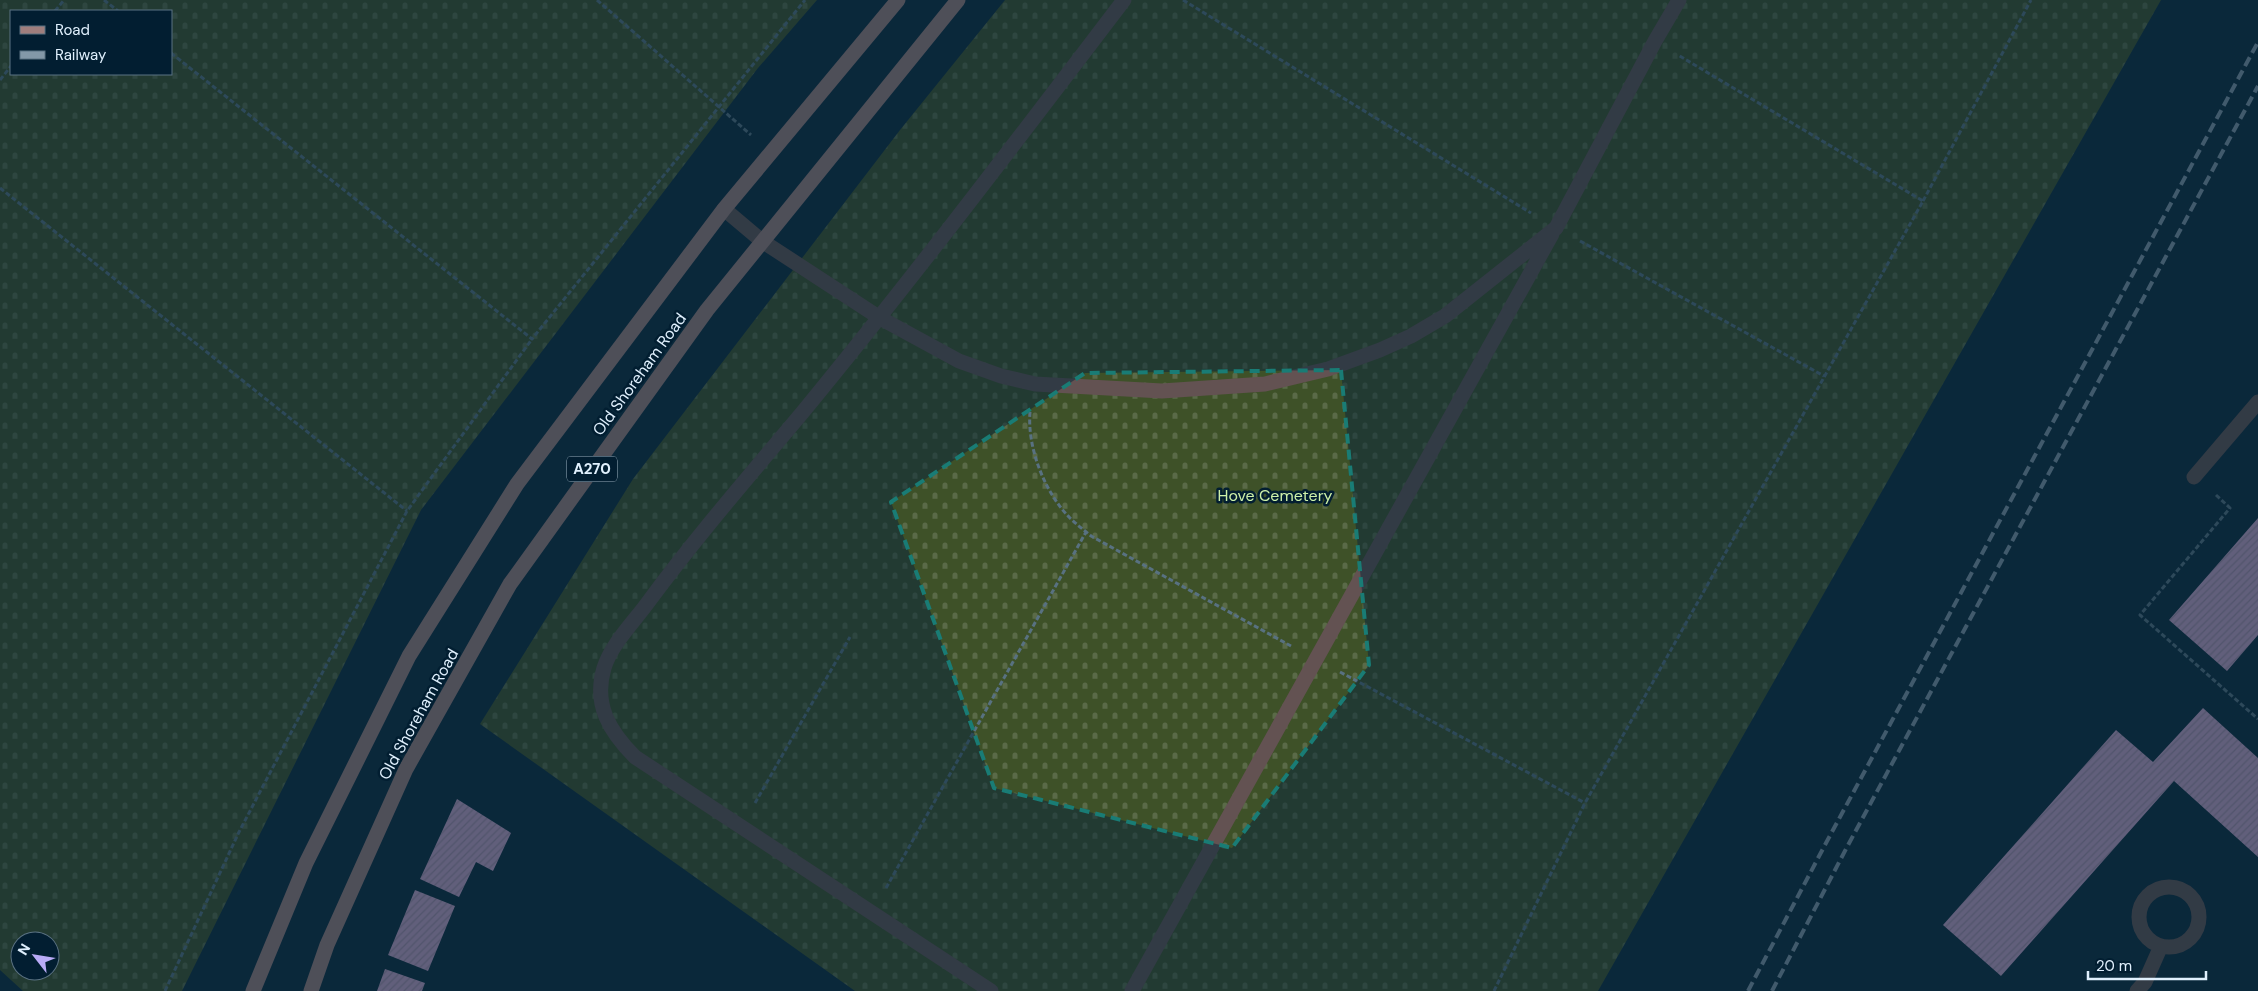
<svg xmlns="http://www.w3.org/2000/svg" width="2258" height="991" font-family="'DM Sans',sans-serif">
	<style>
		.cemetery { fill: url(#cemetery-stones); fill-rule: evenodd }
		.building { fill: url(#building-hatch) }
		.lines { fill: none; stroke-linecap: round; stroke-linejoin: round }
		.path { stroke: #587181; stroke-width: 3; stroke-dasharray: 5 2.5; stroke-linecap: butt }
		.lane { stroke: #635252; stroke-width: 15 }
		.street { stroke: #635252; stroke-width: 15 }
		.primary { stroke: #9f7e7d; stroke-width: 15 }
		.rail { stroke: #8398a8; stroke-width: 4; stroke-dasharray: 10 5; stroke-linecap: butt }
		.marked { fill: none; stroke: #197c75; stroke-width: 4; stroke-dasharray: 10 6; stroke-linejoin: round }
		.labels { text-anchor: middle; stroke-width: 5; stroke-linejoin: round; paint-order: stroke }
		.shield { fill: #021e31; stroke: #9db1c0; stroke-width: 1 }
		.shield-label { font-size: 15px; font-weight: bold; fill: #e0f0fd }
		.street-label { font-size: 16px; fill: #e0f0fd; stroke: #021e31 }
		.park-label { font-size: 16px; fill: #cef1a9; stroke: #021e31 }
	</style>
	<defs>
		<pattern id="cemetery-stones" width="16" height="16" patternUnits="userSpaceOnUse" patternTransform="scale(1.25)"><rect width="16" height="16" fill="#3e5128"/><path d="M2 7V4a2 2 0 0 1 4 0v3zM10 15v-3a2 2 0 0 1 4 0v3z" fill="#5a6a48"/></pattern>
		<pattern id="building-hatch" width="6" height="6" patternUnits="userSpaceOnUse" patternTransform="scale(1.25)"><rect width="6" height="6" fill="#caa2c9"/><path d="M-1 1l2-2M0 6l6-6M5 7l2-2" fill="none" stroke="#a88caa"/></pattern>
	</defs>
	<rect width="100%" height="100%" fill="#0b283b"/>
	<path class="cemetery" d="M0 0H817L758 68 421 510 182 991H23L0 970ZM11 11H171V74H11ZM20 941H50V971H20Z
		M1005 0H2161L1598 991H855L480 724 633 479 900 130Z"/>
	<path class="building" d="M2258 518V635L2227 671 2169 620Z
		M2203 708 2258 758V857L2174 781 2001 976 1943 925 2116 730 2153 762Z
		M457 799 511 833 493 871 476 862 459 897 420 879Z
		M415 890 455 906 428 971 388 955Z
		M385 969 425 983 422 991H377Z"/>
	<g class="lines">
		<path class="path" d="M104 0 118 11
			M597 0 751 135
			M1183 0 1531 213
			M55 11 64 0
			M171 53 532 339 805 0
			M0 80 11 66
			M0 188 407 511
			M1923 201 2031 0
			M1580 241 1824 376
			M1030 412C1027 448 1045 493 1070 518 1077 525 1084 530 1091 536L1291 646
			M2216 495 2230 508 2140 615 2258 719
			M1340 672 1585 803
			M755 803 850 637
			M886 888 1086 532
			M165 991 239 832 407 511 532 339
			M1494 991 1585 803 1923 201 1678 55"/>
		<path class="lane" d="M724 209 762 241 880 318 959 361 1001 376 1035 384 1162 391 1265 384 1328 369 1380 350 1411 336 1445 316 1556 228 1655 41 1679 0
			M991 991 635 757C610 732 593 705 604 668 612 643 634 622 649 601 697 536 750 475 802 413 913 278 1018 139 1124 0
			M1132 991 1552 234"/>
		<path class="street" d="M2194 477 2258 402
			M2139 917a30 30 0 1 1 60 0a30 30 0 1 1-60 0Z
			M2137 991 2145 982 2161 946"/>
		<path class="primary" d="M253 991 306 863 409 656 517 484 724 209 898 0
			M311 991 327 945 406 769 510 584 707 310 958 0"/>
		<path class="rail" d="M1748 991 1826 843 2258 42
			M1772 991 1847 847 2258 86"/>
	</g>
	<path d="M0 0H2258V991H0ZM1341 370 1369 665 1232 848 994 788 891 502 1085 373Z" fill="#0b283b" fill-opacity=".55" fill-rule="evenodd"/>
	<path class="marked" d="M1341 370 1369 665 1232 848 994 788 891 502 1085 373Z"/>
	<g class="labels">
		<rect class="shield" x="567" y="456.5" width="50" height="25" rx="4"/>
		<g class="shield-label">
			<text x="592" y="474">A270</text>
		</g>
		<g class="street-label">
			<text transform="translate(639 374) rotate(-54)" y="6">Old Shoreham Road</text>
			<text transform="translate(418 714) rotate(-61)" y="6">Old Shoreham Road</text>
		</g>
		<g class="park-label">
			<text x="1275" y="501">Hove Cemetery</text>
		</g>
	</g>
	<rect x="10" y="10" width="162" height="65" fill="#021e31" stroke="#5b7283"/>
	<rect x="20" y="26" width="25" height="8" fill="#9f7e7d" stroke="#5b7283"/>
	<text x="55" y="35" font-size="15" fill="#e0f0fd">Road</text>
	<rect x="20" y="51" width="25" height="8" fill="#8398a8" stroke="#5b7283"/>
	<text x="55" y="60" font-size="15" fill="#e0f0fd">Railway</text>
	<g transform="translate(35 956) rotate(301)"><circle r="24" fill="#021e31" stroke="#5b7283"/>
	<path d="M0-4L9 19L0 12L-9 19Z" fill="#b9abf7"/>
	<text y="-8" font-size="14" font-weight="bold" text-anchor="middle" fill="#e0f0fd">N</text>
	</g>
	<path d="M2088 971v8h118v-8" fill="none" stroke="#e0f0fd" stroke-width="2.5"/>
	<text x="2096" y="971" font-size="15" fill="#e0f0fd" stroke="#021e31" stroke-width="4" paint-order="stroke">20 m</text>
</svg>
